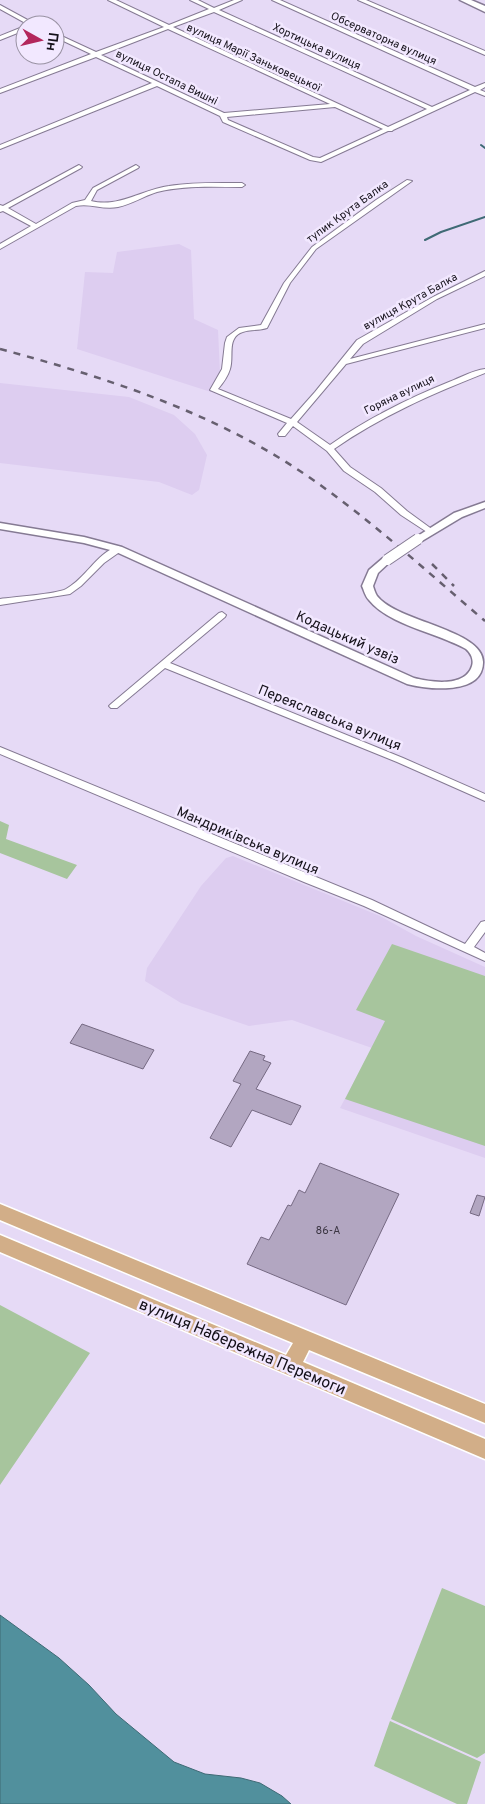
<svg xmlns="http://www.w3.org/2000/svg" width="485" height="1804" font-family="Overpass,sans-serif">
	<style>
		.built { fill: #ddcdf0 }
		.green { fill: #a7c59d }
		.water { fill: #51909d; stroke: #3f6a75 }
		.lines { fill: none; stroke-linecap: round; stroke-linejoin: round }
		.stream { stroke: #3f6a75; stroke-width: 2 }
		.building { fill: #b2a6c1; stroke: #756982 }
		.minor-casing { stroke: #857a93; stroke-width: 2 }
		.tertiary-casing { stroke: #857a93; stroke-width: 3 }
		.secondary-casing { stroke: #857a93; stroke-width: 3 }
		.primary-casing { stroke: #fff; stroke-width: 3 }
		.minor { fill: #fff; fill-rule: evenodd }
		.tertiary { fill: #fff; fill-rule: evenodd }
		.secondary { fill: #fff; fill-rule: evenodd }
		.primary { fill: #d2ae88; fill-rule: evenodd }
		.rail { stroke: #665f6f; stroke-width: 2.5; stroke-dasharray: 7 7; stroke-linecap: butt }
		.tertiary-bridge-casing { stroke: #857a93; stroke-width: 12; stroke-linecap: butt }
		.tertiary-bridge { stroke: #fff; stroke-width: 10 }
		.labels { text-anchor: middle; stroke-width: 5; stroke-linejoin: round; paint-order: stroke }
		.far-street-label { font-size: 11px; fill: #141019; stroke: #f2e8ff }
		.number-label { font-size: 11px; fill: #3c3643 }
		.street-label { font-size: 14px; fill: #141019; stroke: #f2e8ff }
		.near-street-label { font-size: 16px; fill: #141019; stroke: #f2e8ff }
	</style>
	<rect width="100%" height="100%" fill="#e6daf6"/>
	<path class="built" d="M179 244 191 250 194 319 218 330 220 373 219 382 211 392 77 349 85 272 113 273 117 252Z
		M0 383 129 397 174 415 195 434 207 455 199 490 192 495 159 482 0 463Z
		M233 856 380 916 416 936 485 967V1158L340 1108 372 1048 292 1020 249 1026 181 1003 145 981 147 968 201 886 226 858Z"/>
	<path class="green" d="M0 821 9 825 6 839 77 865 67 879 0 853Z
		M392 944 485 976V1146L345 1099 385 1021 356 1010Z
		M0 1305 90 1353 0 1485Z
		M442 1588 485 1606V1753L477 1758 391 1719Z
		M390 1721 481 1762 467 1804H457L374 1766Z"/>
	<path class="water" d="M0 1615 59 1658 89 1685 116 1714 174 1762 205 1774 241 1778 260 1783 282 1796 291 1804H0Z"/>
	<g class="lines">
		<path class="stream" d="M481 145 485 148
			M425 240 441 232 485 217"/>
	</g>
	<path class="building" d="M82 1024 154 1050 143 1069 70 1043Z
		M250 1051 265 1056 263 1060 271 1063 256 1089 301 1106 291 1125 252 1110 231 1147 210 1138 241 1084 233 1081Z
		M320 1163 399 1194 346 1305 247 1264 261 1237 269 1240 288 1205 291 1206 299 1190 305 1193Z
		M477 1195 485 1197 479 1216 470 1213Z"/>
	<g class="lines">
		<g class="minor-casing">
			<path id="minor" d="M108 0H116L169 25 209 9 190 0H198L214 8 234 0H242L219 10 432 107 470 90 272 0H280L475 87 485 83V87L480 90 485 92V96L475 92 393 130 392 131H388L321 162 310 160 223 122 220 116 157 86 0 149V145L152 83 96 57 0 93V89L91 54 55 37V33L96 52 164 27ZM214 12 427 109 388 127 173 27ZM168 29 330 104 224 113 101 55ZM335 107 383 129 320 158 313 157 228 120 227 117Z
				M358 0H366L485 51V55Z
				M0 5 35 24 36 25H29L0 9Z
				M25 26V30L0 40V36Z
				M79 165 82 167 81 168 8 208 36 224 72 203 85 200 93 188 136 165 139 167 138 168 97 190 91 201C119 208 141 190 169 186 193 182 218 183 242 183L245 185 242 187C214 187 185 185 157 192 144 196 132 204 118 207 102 210 91 203 76 206L0 249V244L31 226 3 211 0 212V205L3 206Z
				M407 180 412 181 316 249 290 283 267 328C258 331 248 329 240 333 227 340 234 357 230 369 228 376 223 383 218 389L291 419 315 392 357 340 433 297 485 271V276L437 299 363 344 350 359 485 324V328L346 364 297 422 330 445C367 419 407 399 449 382 460 378 473 370 485 369V373C432 394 381 416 334 449L350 467 381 488 407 511 433 530V534H430L401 515 375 492 344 471 327 451 293 426 285 436H279L278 434 287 423 210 390 222 369 225 343 227 337 239 328 261 325 284 283 312 247 376 200Z
				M118 546 122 549 121 551 104 563 81 586 70 594 0 605V599C13 597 57 594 66 589 86 578 96 554 118 546Z
				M222 612 226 615 225 617 170 663 403 758 485 794V801L397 762 165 668 117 708H111L109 706 111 704 219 613Z
				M0 747 372 900 465 944 481 922 485 921V932L474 947 485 953V961L364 906 304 882 0 754Z"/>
		</g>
		<g class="tertiary-casing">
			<path id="tertiary" d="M485 502V508L462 517 422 541H414L413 539 454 513Z
				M0 523 84 537 122 547 414 678C430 682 465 688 472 666 474 660 471 653 466 649 438 633 389 625 369 600 365 596 364 590 362 586L369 570 383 558H391L392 560 378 573 373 586C374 589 375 593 377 596 397 622 485 630 483 663 482 696 427 689 407 684L114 551 84 543 0 529Z"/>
		</g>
		<g class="secondary-casing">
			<path id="secondary" d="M460 0H471L485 6V12Z"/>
		</g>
		<g class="primary-casing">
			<path id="primary" d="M0 1204 485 1404V1423L309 1350 303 1362 485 1439V1459L0 1252V1235L286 1355 293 1343 0 1220Z"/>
		</g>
		<use href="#minor" class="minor"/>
		<use href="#tertiary" class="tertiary"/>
		<use href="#secondary" class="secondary"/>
		<use href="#primary" class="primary"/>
		<path class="rail" d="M0 349C105 377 212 412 303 473 368 517 425 570 485 621
			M432 564 454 586"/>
		<g class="tertiary-bridge-casing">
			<path id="tertiary-bridge" d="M387 560 418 539"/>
		</g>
		<use href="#tertiary-bridge" class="tertiary-bridge"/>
	</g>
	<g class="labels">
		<g class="far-street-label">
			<text transform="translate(384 38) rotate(24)" y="4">Обсерваторна вулиця</text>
			<text transform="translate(317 46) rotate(25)" y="4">Хортицька вулиця</text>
			<text transform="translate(254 57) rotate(25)" y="4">вулиця Марії Заньковецької</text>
			<text transform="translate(167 77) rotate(26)" y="4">вулиця Остапа Вишні</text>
			<text transform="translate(347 211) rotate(-36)" y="4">тупик Крута Балка</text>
			<text transform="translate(410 301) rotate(-29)" y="4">вулиця Крута Балка</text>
			<text transform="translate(399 394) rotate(-26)" y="4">Горяна вулиця</text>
		</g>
		<g class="number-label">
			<text x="328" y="1234">86-А</text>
		</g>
		<g class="street-label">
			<text transform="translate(348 637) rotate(24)" y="5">Кодацький узвіз</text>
			<text transform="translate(330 717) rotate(22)" y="5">Переяславська вулиця</text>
			<text transform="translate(248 840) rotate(23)" y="5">Мандриківська вулиця</text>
		</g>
		<g class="near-street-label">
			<text transform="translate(243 1346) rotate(23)" y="6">вулиця Набережна Перемоги</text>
		</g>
	</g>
	<g transform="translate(40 40) rotate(98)"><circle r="24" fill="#f2e8ff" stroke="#9992a3"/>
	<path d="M0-4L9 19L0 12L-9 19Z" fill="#b3265c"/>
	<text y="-8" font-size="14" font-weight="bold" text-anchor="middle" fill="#141019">Пн</text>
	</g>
</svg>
